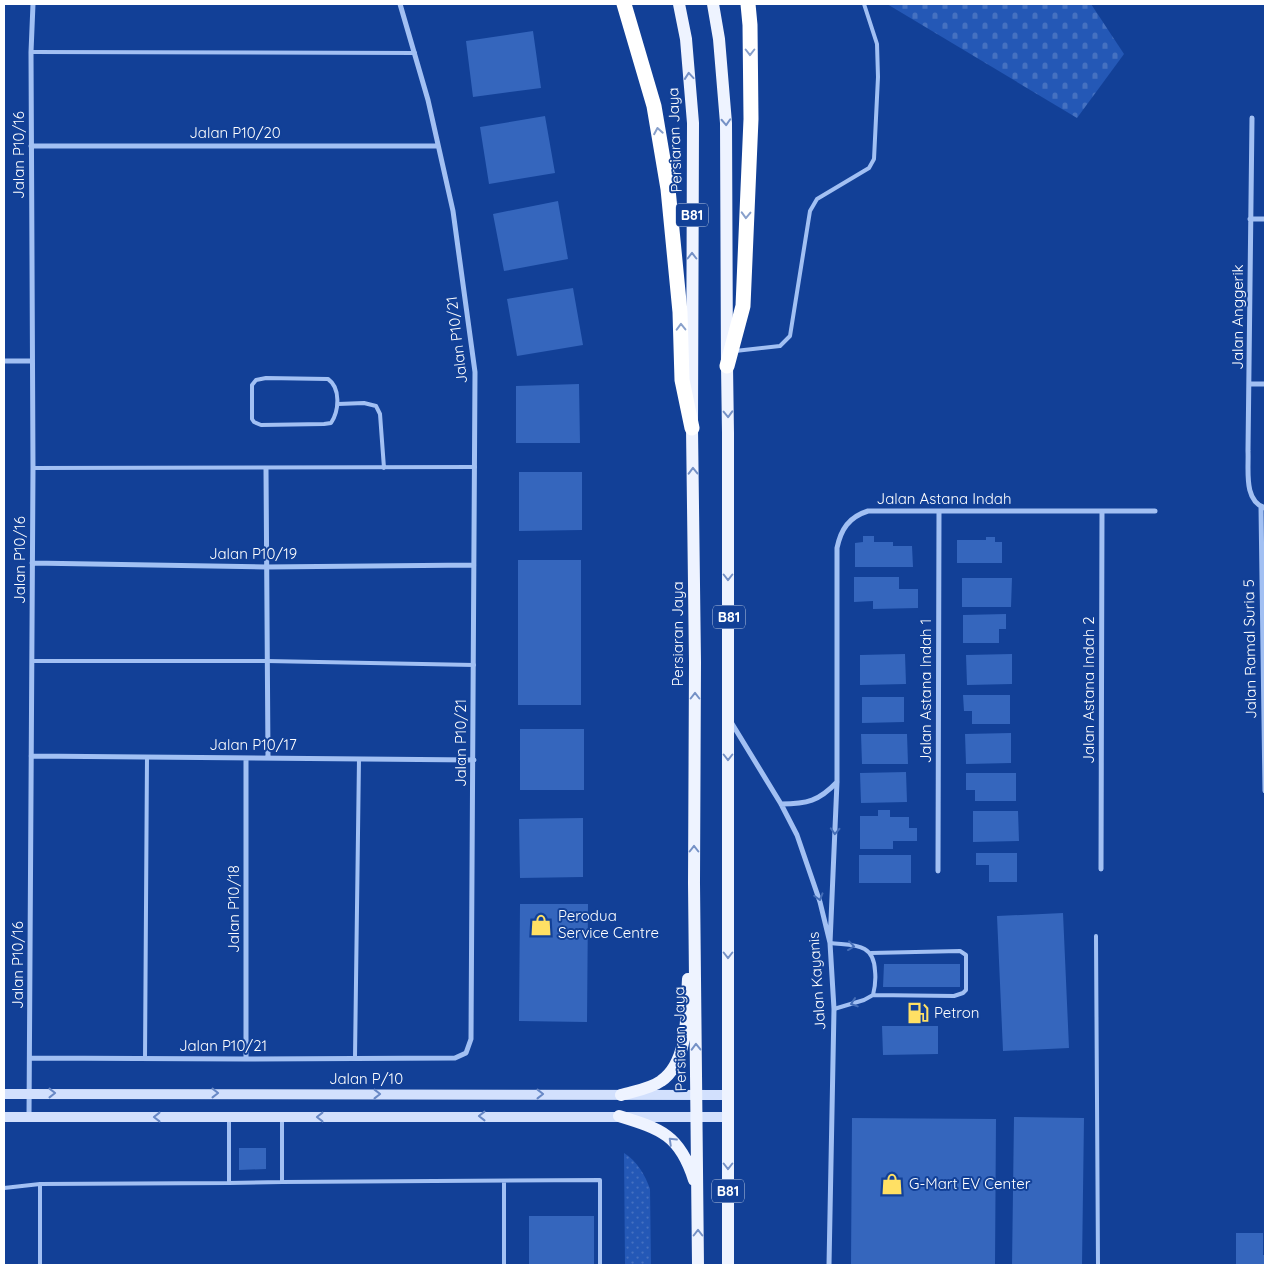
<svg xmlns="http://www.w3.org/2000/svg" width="1269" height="1269" font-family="Quicksand,sans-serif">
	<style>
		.grass { fill: url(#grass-dots) }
		.cemetery { fill: url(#cemetery-stones) }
		.building { fill: #3566bd }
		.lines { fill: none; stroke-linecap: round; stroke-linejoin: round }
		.lane { stroke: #a2c0f3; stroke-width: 4 }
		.street { stroke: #a2c0f3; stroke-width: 5 }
		.secondary { stroke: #d2e0fd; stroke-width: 10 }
		.primary { stroke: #eef3ff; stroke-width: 12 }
		.highway { stroke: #fff; stroke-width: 15 }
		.oneway { stroke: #88a0cb }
		.oneway2 { stroke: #7591c6 }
		.oneway3 { stroke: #446db7 }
		.oneway4 { stroke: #6888c5 }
		.labels { text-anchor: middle; stroke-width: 4; stroke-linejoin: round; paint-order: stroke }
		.shield { fill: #124097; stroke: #b8c6e0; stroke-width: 1 }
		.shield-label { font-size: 14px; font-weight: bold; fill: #fff }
		.street-label { font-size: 15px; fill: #fff; stroke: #124097 }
		.poi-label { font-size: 15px; fill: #fff; stroke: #124097; text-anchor: start }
	</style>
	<defs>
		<pattern id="grass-dots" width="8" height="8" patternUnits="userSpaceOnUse" patternTransform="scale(1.25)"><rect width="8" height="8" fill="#2458b6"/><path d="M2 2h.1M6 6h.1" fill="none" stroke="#4571c1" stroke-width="1.8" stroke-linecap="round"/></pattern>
		<pattern id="cemetery-stones" width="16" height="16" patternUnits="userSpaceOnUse" patternTransform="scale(1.25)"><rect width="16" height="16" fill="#2458b6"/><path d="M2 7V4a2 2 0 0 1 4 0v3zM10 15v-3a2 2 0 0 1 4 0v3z" fill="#4571c1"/></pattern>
	</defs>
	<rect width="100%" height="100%" fill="#124097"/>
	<path class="grass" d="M624 1153C637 1161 645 1175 650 1189L651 1265H625Z"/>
	<path class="cemetery" d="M887 4H1091L1124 54 1077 118Z"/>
	<path class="building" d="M533 31 541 88 473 97 466 41Z
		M545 116 555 173 489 184 480 127Z
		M558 201 568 259 504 271 493 214Z
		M573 288 583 345 517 356 507 299Z
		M579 384 580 443H516V386Z
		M519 472H582V530L519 531Z
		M863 536H874V542H893V546H912L913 567H855V543L863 542Z
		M986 537H995V542H1002V563H957V540H986Z
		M518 560H581V705H518Z
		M854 577H899V589H918V608L873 609V601L854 602Z
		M962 578H1012L1011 607H962Z
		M1006 614V629H999V643H963V615Z
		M905 654 906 684 860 685V655Z
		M1012 654V684L967 685 966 655Z
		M963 695H1010V724H972V711H964Z
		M862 697H904V722L862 723Z
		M520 729H584V790H520Z
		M1011 733V763L966 764 965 734Z
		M861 734H907L908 764H862Z
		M906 772 907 802 861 803 860 773Z
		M966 773H1016V801H975V790H966Z
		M878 810H890V817H909V828H917V841H893V849H860V816H878Z
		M973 811H1018L1019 841 973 842Z
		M583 818V877L520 878 519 819Z
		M976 853H1017V882H989V865H976Z
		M859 855H911V883H859Z
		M520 904H588L587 1022 519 1021Z
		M1063 913 1069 1048 1003 1051 997 916Z
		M884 964H960V987H883Z
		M882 1026H938V1054L883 1055Z
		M1014 1117 1084 1118 1082 1265H1012Z
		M852 1118 996 1119 995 1265H851Z
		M239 1148H266V1169L239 1170Z
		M529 1216H594V1265H529Z
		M1236 1233H1263V1255H1265V1265H1236Z"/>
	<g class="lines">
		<path class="lane" d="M31 52 415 53
			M735 351 780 346 790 336 810 211 817 199 869 168 874 159 878 77 877 44 864 4
			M266 378 328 379C341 388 339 411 331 423L324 424 261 425 254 422 252 419V385L256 380Z
			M338 404 364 403 376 406 380 414 384 468
			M33 468 475 467
			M32 661H267L474 665
			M1096 936 1098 1265
			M830 943C853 946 874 942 875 971 876 979 875 987 873 995
			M834 1009 864 1000 873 995 954 996 963 993 966 990V955L960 951 871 953
			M355 1057 359 759
			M145 1059 147 757
			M282 1119V1182L600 1180V1265
			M229 1183 282 1182
			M40 1184V1265
			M4 1188 40 1184 229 1183V1118
			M504 1265V1181"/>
		<path class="street" d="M1252 118 1248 451C1249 469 1243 501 1265 508
			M31 146H438
			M1250 219H1265
			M4 361H32
			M1250 384H1265
			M266 469 268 757
			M1261 507 1265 791
			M32 563 266 567 474 565
			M731 722 781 804 797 835 820 902 830 943 834 1009 829 1265
			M31 756 474 760
			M246 758V1059
			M781 804C807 804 819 801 837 782
			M1101 869 1102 511
			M938 871 939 511
			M830 943 837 782V548C841 529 849 517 868 511H1155
			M30 1058 246 1059 455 1058 466 1053 471 1039 475 372 453 211 428 100 400 4
			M29 1117 33 468 31 52 33 4"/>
		<path class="secondary" d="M4 1094 728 1095
			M4 1117H728"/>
		<path class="primary" d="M679 4 686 39 693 123 692 428 695 662 694 883 698 1265
			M713 4 719 39 726 123 727 366 728 433V1265
			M621 1095C634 1091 650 1089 661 1081 690 1061 686 1010 688 979
			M619 1116C661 1129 680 1135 694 1180"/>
		<path class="highway" d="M624 4 654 106 668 189 680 312 682 380 692 428
			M727 366 743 306 751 119 750 25 748 4"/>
	</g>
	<defs><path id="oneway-chevron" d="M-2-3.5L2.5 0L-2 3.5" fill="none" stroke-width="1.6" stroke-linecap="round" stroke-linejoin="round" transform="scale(1.25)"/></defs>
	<g class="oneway">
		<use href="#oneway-chevron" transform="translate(750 52) rotate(90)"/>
		<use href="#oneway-chevron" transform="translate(658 131) rotate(-100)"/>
		<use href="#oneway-chevron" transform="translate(746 215) rotate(92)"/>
		<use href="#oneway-chevron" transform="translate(681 327) rotate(-91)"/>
	</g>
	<g class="oneway2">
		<use href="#oneway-chevron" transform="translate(689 76) rotate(-95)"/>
		<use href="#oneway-chevron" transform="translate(726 122) rotate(87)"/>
		<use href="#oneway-chevron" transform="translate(692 256) rotate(-90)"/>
		<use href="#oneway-chevron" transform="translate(728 414) rotate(88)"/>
		<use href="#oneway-chevron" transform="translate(693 471) rotate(-91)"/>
		<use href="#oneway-chevron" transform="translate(728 577) rotate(90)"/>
		<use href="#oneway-chevron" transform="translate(695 696) rotate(-90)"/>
		<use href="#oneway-chevron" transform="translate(728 757) rotate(90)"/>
		<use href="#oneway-chevron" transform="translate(694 849) rotate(-90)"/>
		<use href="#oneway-chevron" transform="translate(728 955) rotate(90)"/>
		<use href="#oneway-chevron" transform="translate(696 1047) rotate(-91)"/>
		<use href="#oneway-chevron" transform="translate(672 1141) rotate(-136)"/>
		<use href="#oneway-chevron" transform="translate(728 1166) rotate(90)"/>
		<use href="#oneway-chevron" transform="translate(698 1233) rotate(-90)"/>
	</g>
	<g class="oneway3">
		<use href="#oneway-chevron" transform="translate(835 831) rotate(93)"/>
		<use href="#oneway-chevron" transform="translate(819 897) rotate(74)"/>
		<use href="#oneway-chevron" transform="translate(851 946) rotate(7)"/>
		<use href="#oneway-chevron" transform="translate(854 1003) rotate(162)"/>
	</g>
	<g class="oneway4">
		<use href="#oneway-chevron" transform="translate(52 1093)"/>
		<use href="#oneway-chevron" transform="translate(215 1093)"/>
		<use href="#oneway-chevron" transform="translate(377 1094)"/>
		<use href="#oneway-chevron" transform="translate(540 1094)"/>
		<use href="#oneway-chevron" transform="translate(482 1116) rotate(180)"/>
		<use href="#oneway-chevron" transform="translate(157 1117) rotate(180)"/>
		<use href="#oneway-chevron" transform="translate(320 1117) rotate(180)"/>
	</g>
	<defs>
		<g id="shop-bare" transform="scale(1.725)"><path d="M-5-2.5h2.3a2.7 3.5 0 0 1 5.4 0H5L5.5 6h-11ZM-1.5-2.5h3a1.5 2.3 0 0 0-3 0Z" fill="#ffe064" stroke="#124097" stroke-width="2.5" paint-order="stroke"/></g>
		<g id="fuel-bare" transform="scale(1.725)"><path d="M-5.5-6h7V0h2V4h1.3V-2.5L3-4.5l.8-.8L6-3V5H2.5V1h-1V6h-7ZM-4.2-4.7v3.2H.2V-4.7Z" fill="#ffe064" stroke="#124097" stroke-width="2.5" paint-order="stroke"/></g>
	</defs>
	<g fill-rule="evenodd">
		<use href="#shop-bare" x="541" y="925"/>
		<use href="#fuel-bare" x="918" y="1013"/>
		<use href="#shop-bare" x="892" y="1184"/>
	</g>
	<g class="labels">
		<g class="shield">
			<rect x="676" y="203.5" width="32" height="23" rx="4"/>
			<rect x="713" y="605.5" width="32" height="23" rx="4"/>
			<rect x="712" y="1179.5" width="32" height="23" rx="4"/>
		</g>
		<g class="shield-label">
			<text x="692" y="220">B81</text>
			<text x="729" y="622">B81</text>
			<text x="728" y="1196">B81</text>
		</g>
		<g class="street-label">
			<text x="235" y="138">Jalan P10/20</text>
			<text transform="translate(675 140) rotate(-92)" y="5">Persiaran Jaya</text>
			<text transform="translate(19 155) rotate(-90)" y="5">Jalan P10/16</text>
			<text transform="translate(1238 317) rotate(-90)" y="5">Jalan Anggerik</text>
			<text transform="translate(457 340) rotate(-97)" y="5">Jalan P10/21</text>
			<text x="944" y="504">Jalan Astana Indah</text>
			<text x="253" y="559">Jalan P10/19</text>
			<text transform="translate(20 560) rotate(-90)" y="5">Jalan P10/16</text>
			<text transform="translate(678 634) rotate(-90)" y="5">Persiaran Jaya</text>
			<text transform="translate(1250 649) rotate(-91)" y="5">Jalan Ramal Suria 5</text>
			<text transform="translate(1089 690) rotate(-90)" y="5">Jalan Astana Indah 2</text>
			<text transform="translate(926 691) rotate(-90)" y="5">Jalan Astana Indah 1</text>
			<text transform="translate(461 743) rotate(-90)" y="5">Jalan P10/21</text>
			<text x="253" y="750">Jalan P10/17</text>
			<text transform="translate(234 909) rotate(-90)" y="5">Jalan P10/18</text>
			<text transform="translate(18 965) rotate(-90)" y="5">Jalan P10/16</text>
			<text transform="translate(817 981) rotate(-94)" y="5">Jalan Kayanis</text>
			<text transform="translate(680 1039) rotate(-91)" y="5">Persiaran Jaya</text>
			<text x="223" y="1051">Jalan P10/21</text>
			<text x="366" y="1084">Jalan P/10</text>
		</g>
		<g class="poi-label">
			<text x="558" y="921">Perodua<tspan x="558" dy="17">Service Centre</tspan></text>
			<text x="934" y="1018">Petron</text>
			<text x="909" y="1189">G-Mart EV Center</text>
		</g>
	</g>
	<rect width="1269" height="1269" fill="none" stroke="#ffffff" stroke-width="10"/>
</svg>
